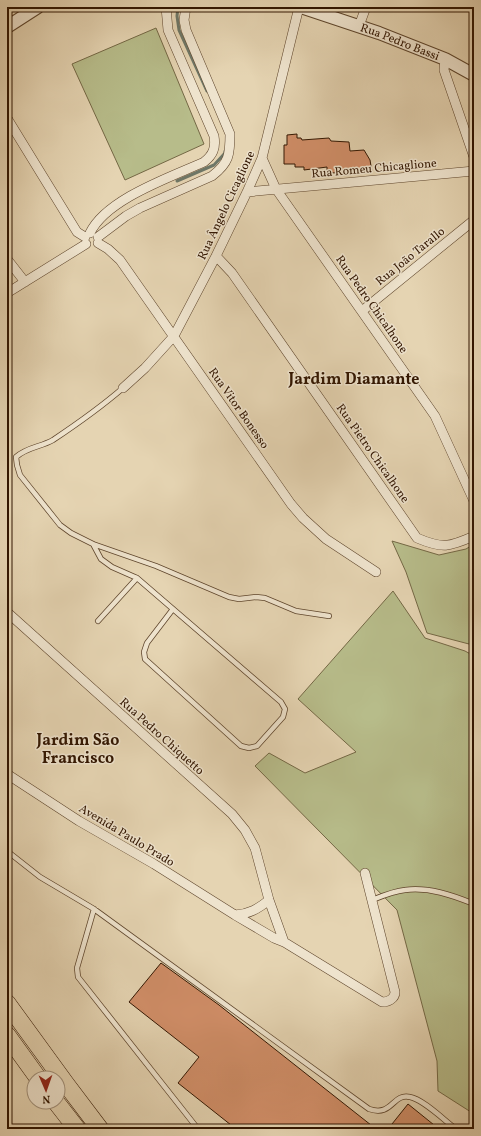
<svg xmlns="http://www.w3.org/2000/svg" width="481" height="1136" font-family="Vollkorn,serif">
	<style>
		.green { fill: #b7bc8a; stroke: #746845 }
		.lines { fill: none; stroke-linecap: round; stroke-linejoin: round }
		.stream { stroke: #6e7767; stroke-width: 3 }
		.building { fill: #d18e68; stroke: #311500 }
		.service-casing { stroke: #5e452c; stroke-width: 6 }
		.minor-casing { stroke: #5e452c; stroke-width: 10 }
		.tertiary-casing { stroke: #5e452c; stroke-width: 14 }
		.motorway-casing { stroke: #311500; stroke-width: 18 }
		.service { stroke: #eee3cd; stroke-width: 4.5 }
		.minor { stroke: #eee3cd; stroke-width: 9 }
		.tertiary { stroke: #eee3cd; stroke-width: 12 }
		.motorway { stroke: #e5d4b2; stroke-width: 17 }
		.labels { text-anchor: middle; stroke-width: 3; stroke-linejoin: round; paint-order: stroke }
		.street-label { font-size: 12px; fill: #311500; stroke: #eee3cd }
		.district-label { font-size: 16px; font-weight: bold; fill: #311500; stroke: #eee3cd }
	</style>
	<rect width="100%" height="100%" fill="#e5d4b2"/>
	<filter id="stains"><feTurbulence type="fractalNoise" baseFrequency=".005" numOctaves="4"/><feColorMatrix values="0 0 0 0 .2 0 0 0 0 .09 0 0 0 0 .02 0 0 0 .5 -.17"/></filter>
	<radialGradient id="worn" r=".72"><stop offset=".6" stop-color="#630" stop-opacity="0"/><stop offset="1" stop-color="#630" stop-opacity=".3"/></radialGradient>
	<path class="green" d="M156 28 204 144 125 180 72 64Z
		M392 541 439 555 466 549 474 544V647L469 644 427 633 406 572Z
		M393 591 425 638 465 651 474 656V1114L438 1091 437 1061 397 910 255 766 269 753 305 773 356 752 298 699Z"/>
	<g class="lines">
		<path class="stream" d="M178 7 177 16 179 30 207 91
			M177 181 214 165 225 153V151"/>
	</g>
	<path class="building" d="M297 134V138H301L302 140 329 138 331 141 349 142 350 151 364 150 370 160 372 172 327 173V167L304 170V167H295V164H284V145H287V135Z
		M161 963 219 1005 376 1129H236L178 1083 199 1057 129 1002Z
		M408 1104 439 1129H388Z"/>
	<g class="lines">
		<g class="service-casing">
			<path id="service" d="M123 388C101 407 77 424 53 440 41 447 27 447 16 457L17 465 20 475 60 525 71 533 93 544 156 566 229 597 239 599 256 597 265 598 296 611 329 616
				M93 544 101 559 112 567 137 578 281 702 285 709 283 717 257 746 249 748 241 746 145 659 144 652 147 643 173 609
				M98 621 137 578
				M7 851 40 877 94 909 369 1109C393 1117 392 1093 410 1097 423 1099 445 1121 456 1129
				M372 900C382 896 394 891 405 890 429 887 452 895 474 904
				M94 909 77 968 78 977 198 1129"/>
		</g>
		<g class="minor-casing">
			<path id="minor" d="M359 26 366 7
				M445 59 444 70 474 157
				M7 118 77 232 85 237
				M262 158 276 189 435 416 474 501
				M247 192 474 171
				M90 233C106 199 171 177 204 162 213 155 216 148 214 136L168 30 166 7
				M98 237 126 216 140 208 212 176C229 163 230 155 230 134L186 30 184 20 186 7
				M98 243 108 249 120 260 291 504 303 518 326 539 376 572
				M216 256 232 273 417 538C443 549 449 547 474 536
				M7 259 25 282
				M7 293 86 244
				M362 311 474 220
				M123 388 145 368 174 336 216 256 247 192 262 158 299 7
				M7 612 232 814 245 830 255 848 269 900 284 942
				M7 774 79 821 154 864 235 915 274 938 284 942 382 1002C388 1002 395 999 395 992L365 873
				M235 915C249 914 258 909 269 900"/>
		</g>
		<g class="tertiary-casing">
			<g id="tertiary">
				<path id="s1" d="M301 7 379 33 445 59 474 75"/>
				<path d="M7 27 38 7"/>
			</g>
		</g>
		<g class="motorway-casing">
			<path id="motorway" d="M7 1003 66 1084 100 1129
				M7 1035 38 1078
				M56 1102 77 1129"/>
		</g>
		<use href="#service" class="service"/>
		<use href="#minor" class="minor"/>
		<use href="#tertiary" class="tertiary"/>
		<use href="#motorway" class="motorway"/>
	</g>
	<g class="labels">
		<g class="street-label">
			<text dy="4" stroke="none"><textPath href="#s1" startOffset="105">Rua Pedro Bassi</textPath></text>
			<text transform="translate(374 168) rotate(-5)" y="4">Rua Romeu Chicaglione</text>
			<text transform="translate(226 205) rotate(-65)" y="4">Rua Ângelo Cicaglione</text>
			<text transform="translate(410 256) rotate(-39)" y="4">Rua João Tarallo</text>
			<text transform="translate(372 304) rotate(55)" y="4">Rua Pedro Chicalhone</text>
			<text transform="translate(239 408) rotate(55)" y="4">Rua Vitor Bonesso</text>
			<text transform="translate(373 453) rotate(55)" y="4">Rua Pietro Chicalhone</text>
			<text transform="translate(162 736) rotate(42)" y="4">Rua Pedro Chiquetto</text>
			<text transform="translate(127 835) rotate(31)" y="4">Avenida Paulo Prado</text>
		</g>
		<g class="district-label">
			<text x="354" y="384">Jardim Diamante</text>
			<text x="78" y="745">Jardim São<tspan x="78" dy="18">Francisco</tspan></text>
		</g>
	</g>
	<rect width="481" height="1136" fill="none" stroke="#e5d4b2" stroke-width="24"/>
	<rect x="8" y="8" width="465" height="1120" fill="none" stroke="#311500" stroke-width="2"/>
	<rect x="12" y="12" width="457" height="1112" fill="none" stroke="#311500"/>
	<g transform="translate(46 1090) rotate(178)"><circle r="19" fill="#eee3cd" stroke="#a2917b"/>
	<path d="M0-3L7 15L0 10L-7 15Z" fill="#8f2418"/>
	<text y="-6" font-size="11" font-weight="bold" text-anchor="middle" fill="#311500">N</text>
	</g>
	<rect width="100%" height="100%" filter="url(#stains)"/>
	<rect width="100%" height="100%" fill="url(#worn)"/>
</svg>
